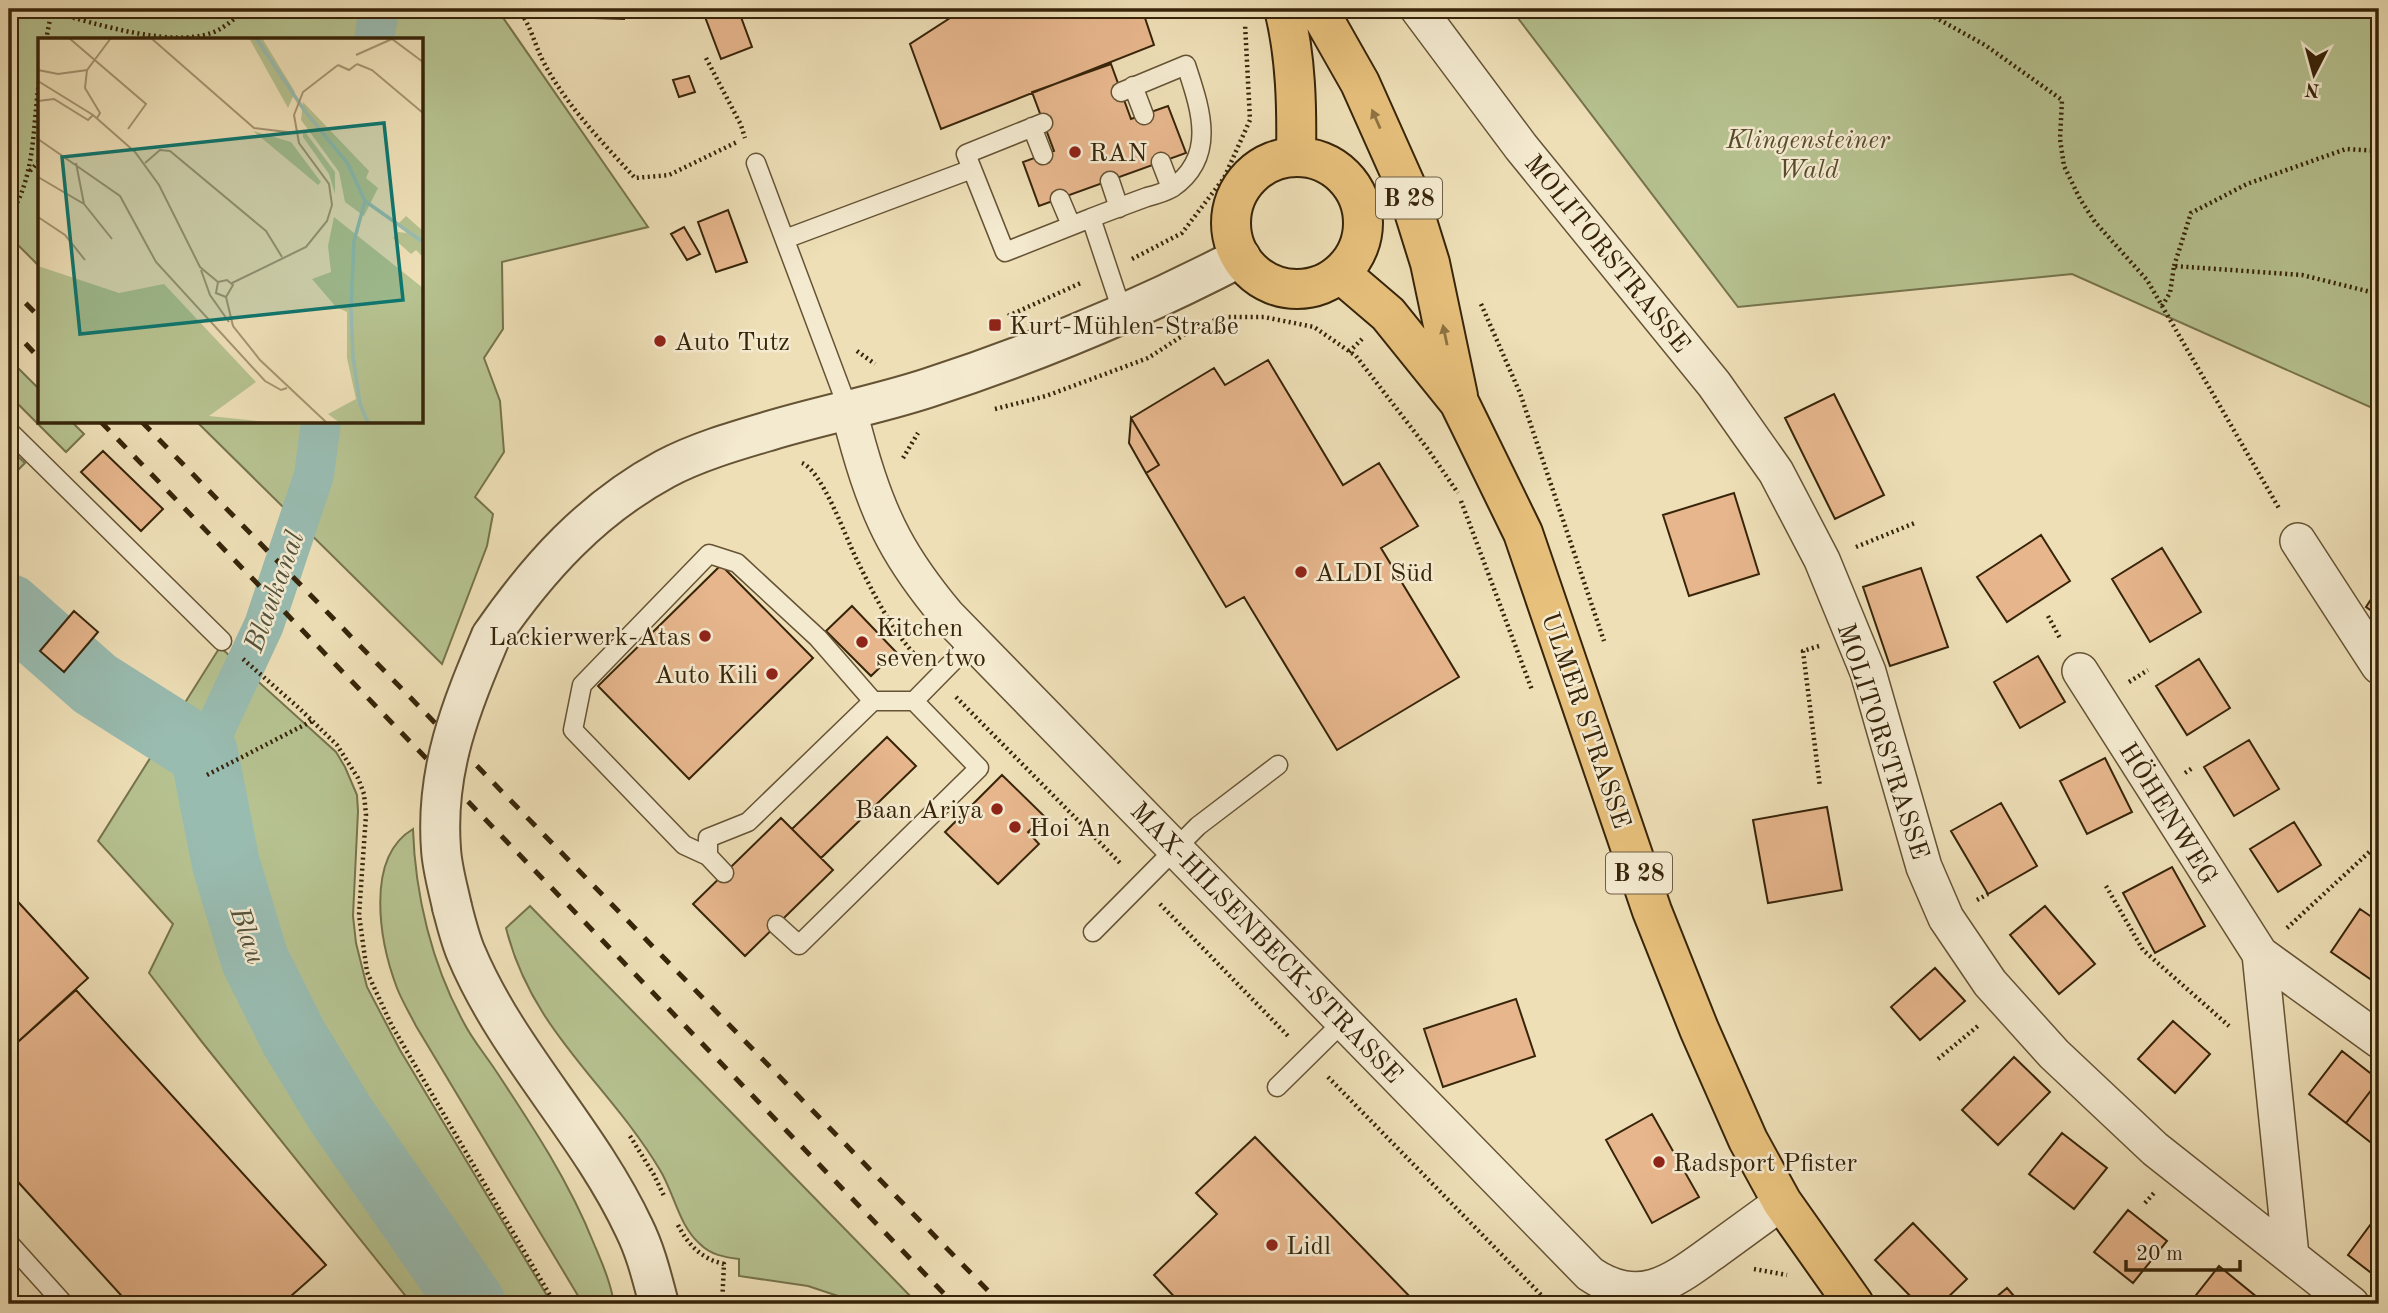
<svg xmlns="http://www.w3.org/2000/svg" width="2388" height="1313" font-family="'Old Standard TT',serif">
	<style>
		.green { fill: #b6c290; stroke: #76734c; stroke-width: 2 }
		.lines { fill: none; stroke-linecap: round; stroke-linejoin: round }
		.canal { stroke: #99bcb1; stroke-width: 40 }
		.river { stroke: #99bcb1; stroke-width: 68 }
		.building { fill: #e7b68d; stroke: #372409; stroke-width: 2 }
		.service-casing { stroke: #655334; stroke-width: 21 }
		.minor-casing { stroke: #655334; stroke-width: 38 }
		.tertiary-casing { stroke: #655334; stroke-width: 42 }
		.primary-casing { stroke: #372409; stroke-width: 42 }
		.path { stroke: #372409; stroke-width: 4.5; stroke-dasharray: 2 3.5; stroke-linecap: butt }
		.service { stroke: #f4ead0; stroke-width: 18 }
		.minor { stroke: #f4ead0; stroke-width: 35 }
		.tertiary { stroke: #f4ead0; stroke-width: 38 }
		.primary { stroke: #e7c07c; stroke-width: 38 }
		.rail { stroke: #372409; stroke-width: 5; stroke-dasharray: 12 12; stroke-linecap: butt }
		.tertiary-bridge-casing { stroke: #655334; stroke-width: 42; stroke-linecap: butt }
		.tertiary-bridge { stroke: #f4ead0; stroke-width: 38 }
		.oneway { fill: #8f7242 }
		.poi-dot { fill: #8f2418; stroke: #f4ead0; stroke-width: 2.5 }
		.labels { text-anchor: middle; stroke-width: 5; stroke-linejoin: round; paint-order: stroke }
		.shield { fill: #f4ead0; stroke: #705f45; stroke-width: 2 }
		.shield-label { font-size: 24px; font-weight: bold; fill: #372409 }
		.park-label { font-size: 26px; font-style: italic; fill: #574c2b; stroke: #f4ead0 }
		.poi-label { font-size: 26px; fill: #372409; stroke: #f4ead0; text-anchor: start }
		.street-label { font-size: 26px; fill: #372409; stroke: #f4ead0 }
		.water-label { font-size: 28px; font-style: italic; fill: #54523b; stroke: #f4ead0 }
		.inset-river { fill: none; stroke: #99bcb1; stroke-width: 3.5 }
		.inset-road { fill: none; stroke: #a59471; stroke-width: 2 }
		.view { fill: #0f766e; fill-opacity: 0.15; stroke: #0f766e; stroke-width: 3.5 }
		.inset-edge { fill: none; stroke: #372409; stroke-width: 3.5 }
	</style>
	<rect width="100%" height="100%" fill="#eedfb7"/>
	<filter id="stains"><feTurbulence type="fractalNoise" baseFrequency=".00286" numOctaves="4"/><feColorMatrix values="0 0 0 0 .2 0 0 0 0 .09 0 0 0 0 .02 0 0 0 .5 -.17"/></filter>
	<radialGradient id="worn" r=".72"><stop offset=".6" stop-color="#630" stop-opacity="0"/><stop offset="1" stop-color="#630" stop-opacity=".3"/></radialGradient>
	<path class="green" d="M9 9H497L648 227 502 262 503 329 484 358 500 401 504 452 475 497 493 514 487 546 442 664 197 422H422V40H40V267L9 236Z
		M1511 9H2379V411L2072 274 1738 307Z
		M9 359 40 390V422H72L84 434 66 452 9 395Z
		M9 448 25 463 9 479Z
		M220 647 336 752 345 767 357 795 358 811 353 916 356 943 367 987 400 1050 552 1304H412L202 1042 149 973 173 924 98 841Z
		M413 829C415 895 432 965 464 1023 472 1039 484 1053 494 1068 531 1124 569 1181 594 1244 602 1263 611 1283 614 1304H583L416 1026C410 1014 402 1001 397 988 380 943 364 858 413 829Z
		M530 906 918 1304H862L808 1286 739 1276V1259C724 1257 711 1255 700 1244 679 1226 674 1193 660 1170 608 1083 532 1032 506 928Z"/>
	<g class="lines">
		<path class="canal" d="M374 40 379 9
			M204 753 264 625 314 475 321 422"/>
		<path class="river" d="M9 608 95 684 204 753 226 864 255 960 294 1038 341 1115 472 1304"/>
	</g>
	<path class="building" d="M594 9H624V19L594 18Z
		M702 9H738L752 47 721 59Z
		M964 9H1142L1154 45 941 129 910 44Z
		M1111 64 1131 119 1168 106 1186 153 1039 206 1023 162 1054 151 1032 92Z
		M689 76 695 92 679 97 673 80Z
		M728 210 747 262 716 272 698 222Z
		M684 227 700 254 687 260 671 234Z
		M1268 360 1343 485 1379 463 1418 526 1381 548 1459 677 1337 750 1244 597 1226 607 1146 473 1159 465 1131 418 1214 368 1225 385Z
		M1834 394 1884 495 1835 519 1785 418Z
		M1131 418 1159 465 1146 473 1129 443Z
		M103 451 163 509 141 531 81 472Z
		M1734 493 1759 574 1689 596 1663 515Z
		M2041 535 2070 581 2007 622 1977 577Z
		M2162 548 2201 612 2150 642 2112 579Z
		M721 565 813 658 689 779 598 686Z
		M1921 568 1948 647 1890 666 1863 587Z
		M2379 587V616L2366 607Z
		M852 606 896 652 871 676 826 631Z
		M74 611 98 632 64 672 40 651Z
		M2038 656 2065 702 2020 728 1994 682Z
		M2199 659 2230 708 2187 735 2156 686Z
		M887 737 916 766 821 858 792 829Z
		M2249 740 2279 789 2234 816 2204 767Z
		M2105 758 2132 812 2087 834 2060 781Z
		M1002 775 1044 816 1028 832 1039 844 998 884 945 832Z
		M2001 803 2037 866 1988 894 1951 831Z
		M1827 807 1842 890 1768 903 1753 820Z
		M781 818 833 870 745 956 693 904Z
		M2294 822 2321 865 2278 892 2250 849Z
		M2172 867 2205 926 2155 953 2123 893Z
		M9 892 88 978 9 1050Z
		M2045 906 2095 964 2059 994 2010 935Z
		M2360 909 2379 922V978L2376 983 2331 952Z
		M1935 968 1965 1001 1920 1040 1891 1007Z
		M76 990 326 1265 282 1304H129L9 1172V1050Z
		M1516 999 1535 1056 1443 1087 1424 1029Z
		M2173 1021 2210 1054 2175 1093 2138 1059Z
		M2342 1051 2379 1080 2346 1123 2309 1094Z
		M2014 1057 2050 1092 1998 1145 1962 1110Z
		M2379 1080V1149L2346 1123Z
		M1652 1114 1699 1197 1652 1223 1606 1140Z
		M2062 1133 2107 1168 2074 1209 2029 1174Z
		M1255 1137 1417 1304H1181L1154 1275 1217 1214 1196 1193Z
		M2128 1210 2167 1241 2133 1283 2094 1252Z
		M2379 1213V1279L2348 1255Z
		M1913 1223 1967 1279 1941 1304H1918L1875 1260Z
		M2219 1266 2258 1298 2253 1304H2189Z
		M2007 1288 2021 1304H1988Z"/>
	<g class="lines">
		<g class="service-casing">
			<path id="service" d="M1133 86 1144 115
				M1121 92 1186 65C1200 108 1218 156 1172 188 1165 192 1155 195 1147 197 1128 204 1109 211 1091 218L1123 314
				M1043 123 966 154 1005 252 1091 218
				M1032 127 1043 155
				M1161 162 1171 188
				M756 163 849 411
				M1110 181 1119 208
				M1060 199 1071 225
				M785 239 972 169
				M9 431 222 641
				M708 856 684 845 573 730 582 685 709 554 737 563 818 638 873 701
				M724 873 708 856V838L748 822 873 701H914L972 642
				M777 925 799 945 979 768 914 701
				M1093 932 1198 826 1278 765
				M1277 1087 1345 1020
				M9 1243 64 1304"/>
		</g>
		<g class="minor-casing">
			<path id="minor" d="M1418 9 1521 147 1714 384 1776 472 1822 560 1868 672 1924 867 1946 918 1990 983 2054 1054 2155 1149 2351 1304
				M849 411C860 454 873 500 894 539 909 567 927 591 947 615L1590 1274C1641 1308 1673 1281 1716 1250 1738 1234 1760 1218 1782 1202
				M2298 541 2379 666
				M2080 671 2260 954 2379 1040
				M2260 954 2291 1256"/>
		</g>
		<g class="tertiary-casing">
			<path id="tertiary" d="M491 636C538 568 591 509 665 469 697 452 735 441 769 431 822 415 876 405 928 388 1036 353 1141 309 1241 257
				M452 907C456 922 460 939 466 953 508 1053 588 1130 634 1228 646 1252 652 1278 659 1304"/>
		</g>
		<g class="primary-casing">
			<path id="primary" d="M1284 9C1296 57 1297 108 1296 157
				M1318 9 1360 83 1406 186 1430 263 1458 396
				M1231 223a66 66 0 1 1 132 0a66 66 0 1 1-132 0Z
				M1340 273 1388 314 1459 402 1523 533 1652 911 1699 1029 1748 1140 1782 1202 1854 1304"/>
		</g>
		<path class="path" d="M518 9C531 25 534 44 544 63 567 106 602 142 635 178L669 175 737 142
			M1920 9 1985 45 2062 100 2060 139 2064 166 2080 199 2095 222 2147 280 2280 510
			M52 12C95 23 180 52 220 29 229 24 238 15 246 9
			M46 40 52 9
			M706 58 741 125 745 138
			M30 171 40 160
			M9 217C37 175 32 124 40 76
			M1132 259 1182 233 1224 178 1250 120 1245 24
			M2174 266 2191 213 2247 184 2346 149 2379 151
			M1481 304 1520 393 1604 641
			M2162 306 2170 293 2174 266 2302 275 2379 294
			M1008 316 1083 282
			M857 351 875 364
			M1349 352 1362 339
			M995 409 1046 396 1148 358 1190 331 1222 317H1264L1314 327 1356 356 1427 448 1458 493
			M903 458 918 433
			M802 463C822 471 845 535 855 556 872 591 891 630 918 658
			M1461 501 1532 690
			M1856 547 1917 522
			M2048 616 2061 640
			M1819 646 1803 651 1820 787
			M243 659 299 708 337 745 358 778 364 794 366 815 359 915 367 972 392 1026 555 1304
			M2129 682 2148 670
			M956 697 1122 865
			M2185 773 2194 767
			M207 775 312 721
			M2106 886 2143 950 2229 1026
			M1977 900 1988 894
			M1160 904 1290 1038
			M2287 928 2379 843
			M1938 1059 1979 1025
			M1328 1077 1550 1304
			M630 1136 654 1175 665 1198
			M2145 1203 2154 1193
			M678 1225C688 1245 702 1259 724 1264L722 1304
			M1754 1269 1787 1275"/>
		<use href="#service" class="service"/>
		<use href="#minor" class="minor"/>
		<use href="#tertiary" class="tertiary"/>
		<use href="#primary" class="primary"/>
		<path class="rail" d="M9 286 40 318
			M9 326 40 359
			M101 422 954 1304
			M142 422 1001 1304"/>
		<g class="tertiary-bridge-casing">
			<path id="tertiary-bridge" d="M452 907C448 888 442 868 441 849 435 770 461 707 491 636"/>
		</g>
		<use href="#tertiary-bridge" class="tertiary-bridge"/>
	</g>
	<defs><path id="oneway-solid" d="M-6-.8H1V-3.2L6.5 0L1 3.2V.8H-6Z" transform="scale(1.75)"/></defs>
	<g class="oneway">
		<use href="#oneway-solid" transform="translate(1376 119) rotate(-114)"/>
		<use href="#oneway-solid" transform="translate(1445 335) rotate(-102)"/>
	</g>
	<g class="poi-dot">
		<circle cx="1075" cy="152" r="7"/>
		<rect x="988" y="318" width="14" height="14" rx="3.5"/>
		<circle cx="660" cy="341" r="7"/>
		<circle cx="1301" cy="572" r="7"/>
		<circle cx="705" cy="636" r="7"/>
		<circle cx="862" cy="642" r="7"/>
		<circle cx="772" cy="674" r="7"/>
		<circle cx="997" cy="809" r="7"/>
		<circle cx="1015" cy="827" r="7"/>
		<circle cx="1659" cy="1162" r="7"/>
		<circle cx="1272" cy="1245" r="7"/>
	</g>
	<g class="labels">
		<g class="shield">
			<rect x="1376" y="177.5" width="66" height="41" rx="5"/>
			<rect x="1606" y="852.5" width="66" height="41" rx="5"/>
		</g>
		<g class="shield-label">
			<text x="1409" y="206">B 28</text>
			<text x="1639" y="881">B 28</text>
		</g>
		<g class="park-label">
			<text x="1808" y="148">Klingensteiner<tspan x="1808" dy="30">Wald</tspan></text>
		</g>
		<g class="poi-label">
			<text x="1089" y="161">RAN</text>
			<text x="1009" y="334">Kurt-Mühlen-Straße</text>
			<text x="674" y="350">Auto Tutz</text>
			<text x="1315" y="581">ALDI Süd</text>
			<text x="876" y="636">Kitchen<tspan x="876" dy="30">seven two</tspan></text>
			<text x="691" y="645" text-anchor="end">Lackierwerk-Atas</text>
			<text x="758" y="683" text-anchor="end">Auto Kili</text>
			<text x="983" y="818" text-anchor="end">Baan Ariya</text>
			<text x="1029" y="836">Hoi An</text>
			<text x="1673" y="1171">Radsport Pfister</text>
			<text x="1286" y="1254">Lidl</text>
		</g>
		<g class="street-label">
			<text transform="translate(1608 253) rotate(51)" y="9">MOLITORSTRASSE</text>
			<text transform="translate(1587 720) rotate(71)" y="9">ULMER STRASSE</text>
			<text transform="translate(1884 741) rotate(72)" y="9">MOLITORSTRASSE</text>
			<text transform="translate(2169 813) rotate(58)" y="9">HÖHENWEG</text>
			<text transform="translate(1267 942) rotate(46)" y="9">MAX-HILSENBECK-STRASSE</text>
		</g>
		<g class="water-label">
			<text transform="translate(273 591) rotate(-70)" y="10">Blaukanal</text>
			<text transform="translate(249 935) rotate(71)" y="10">Blau</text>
		</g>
	</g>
	<g transform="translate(38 38)">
		<rect width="385" height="385" fill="#eedfb7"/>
		<path d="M211 0H224L257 54 250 70ZM265 64 331 133 328 140 340 150 326 178 307 164 301 134 263 82ZM265 91 297 134V156L291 136 265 99ZM215 93 253 104 283 144 280 147ZM368 178 385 193V219L378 212 373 216 355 200 360 194 369 195 359 187ZM296 179 385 250V385H302L290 376 318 361 309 320V274L298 269 274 241 293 234 290 208ZM0 228 81 255 126 246 218 344 171 378 239 385H0Z" fill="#b6c290"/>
		<path class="inset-river" d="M218 0 266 72 310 126 327 163 385 204M327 163 316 203 313 270 315 319 322 366 330 385"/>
		<path class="inset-road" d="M31 0 108 66 90 91M113 0 216 90 257 95M318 17 354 1 385 24M319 26 334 32 385 75M300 27 311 32 319 26M0 32 20 36 49 32 73 0M49 32 47 50 62 75 59 80M0 43 55 77 97 114 121 147 162 229 180 244M0 63 16 61 50 82 55 77M0 101 82 158 118 224 227 343 243 352 249 350M38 125 46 166M107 125 122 112 132 113 228 193 244 219M0 139 46 166 74 201M0 179 27 197 47 222M163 232 172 257 191 284M180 244 189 242 195 247 188 259M180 244 178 255 188 259M194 245 268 209 289 183 294 167 291 146 261 105 256 77 265 54 300 27M188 259 195 288 222 322 289 385"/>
		<path class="view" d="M346 85 365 262 42 296 24 119Z"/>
		<rect width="385" height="385" class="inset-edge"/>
	</g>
	<rect width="2388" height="1313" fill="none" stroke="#eedfb7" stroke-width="35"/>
	<rect x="10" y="10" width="2367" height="1292" fill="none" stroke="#372409" stroke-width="3.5"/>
	<rect x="18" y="18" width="2353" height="1278" fill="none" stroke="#372409" stroke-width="2"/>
	<g transform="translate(2314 74) rotate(186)" stroke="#f4ead0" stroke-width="5" paint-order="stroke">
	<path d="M0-5L12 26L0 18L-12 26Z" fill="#372409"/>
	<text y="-10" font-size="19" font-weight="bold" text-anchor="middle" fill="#372409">N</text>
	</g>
	<path d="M2126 1260v10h114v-10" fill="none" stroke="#372409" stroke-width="3.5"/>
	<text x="2136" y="1260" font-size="21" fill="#372409" stroke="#f4ead0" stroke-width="5" paint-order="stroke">20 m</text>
	<rect width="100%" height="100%" filter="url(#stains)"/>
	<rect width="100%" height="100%" fill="url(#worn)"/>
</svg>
